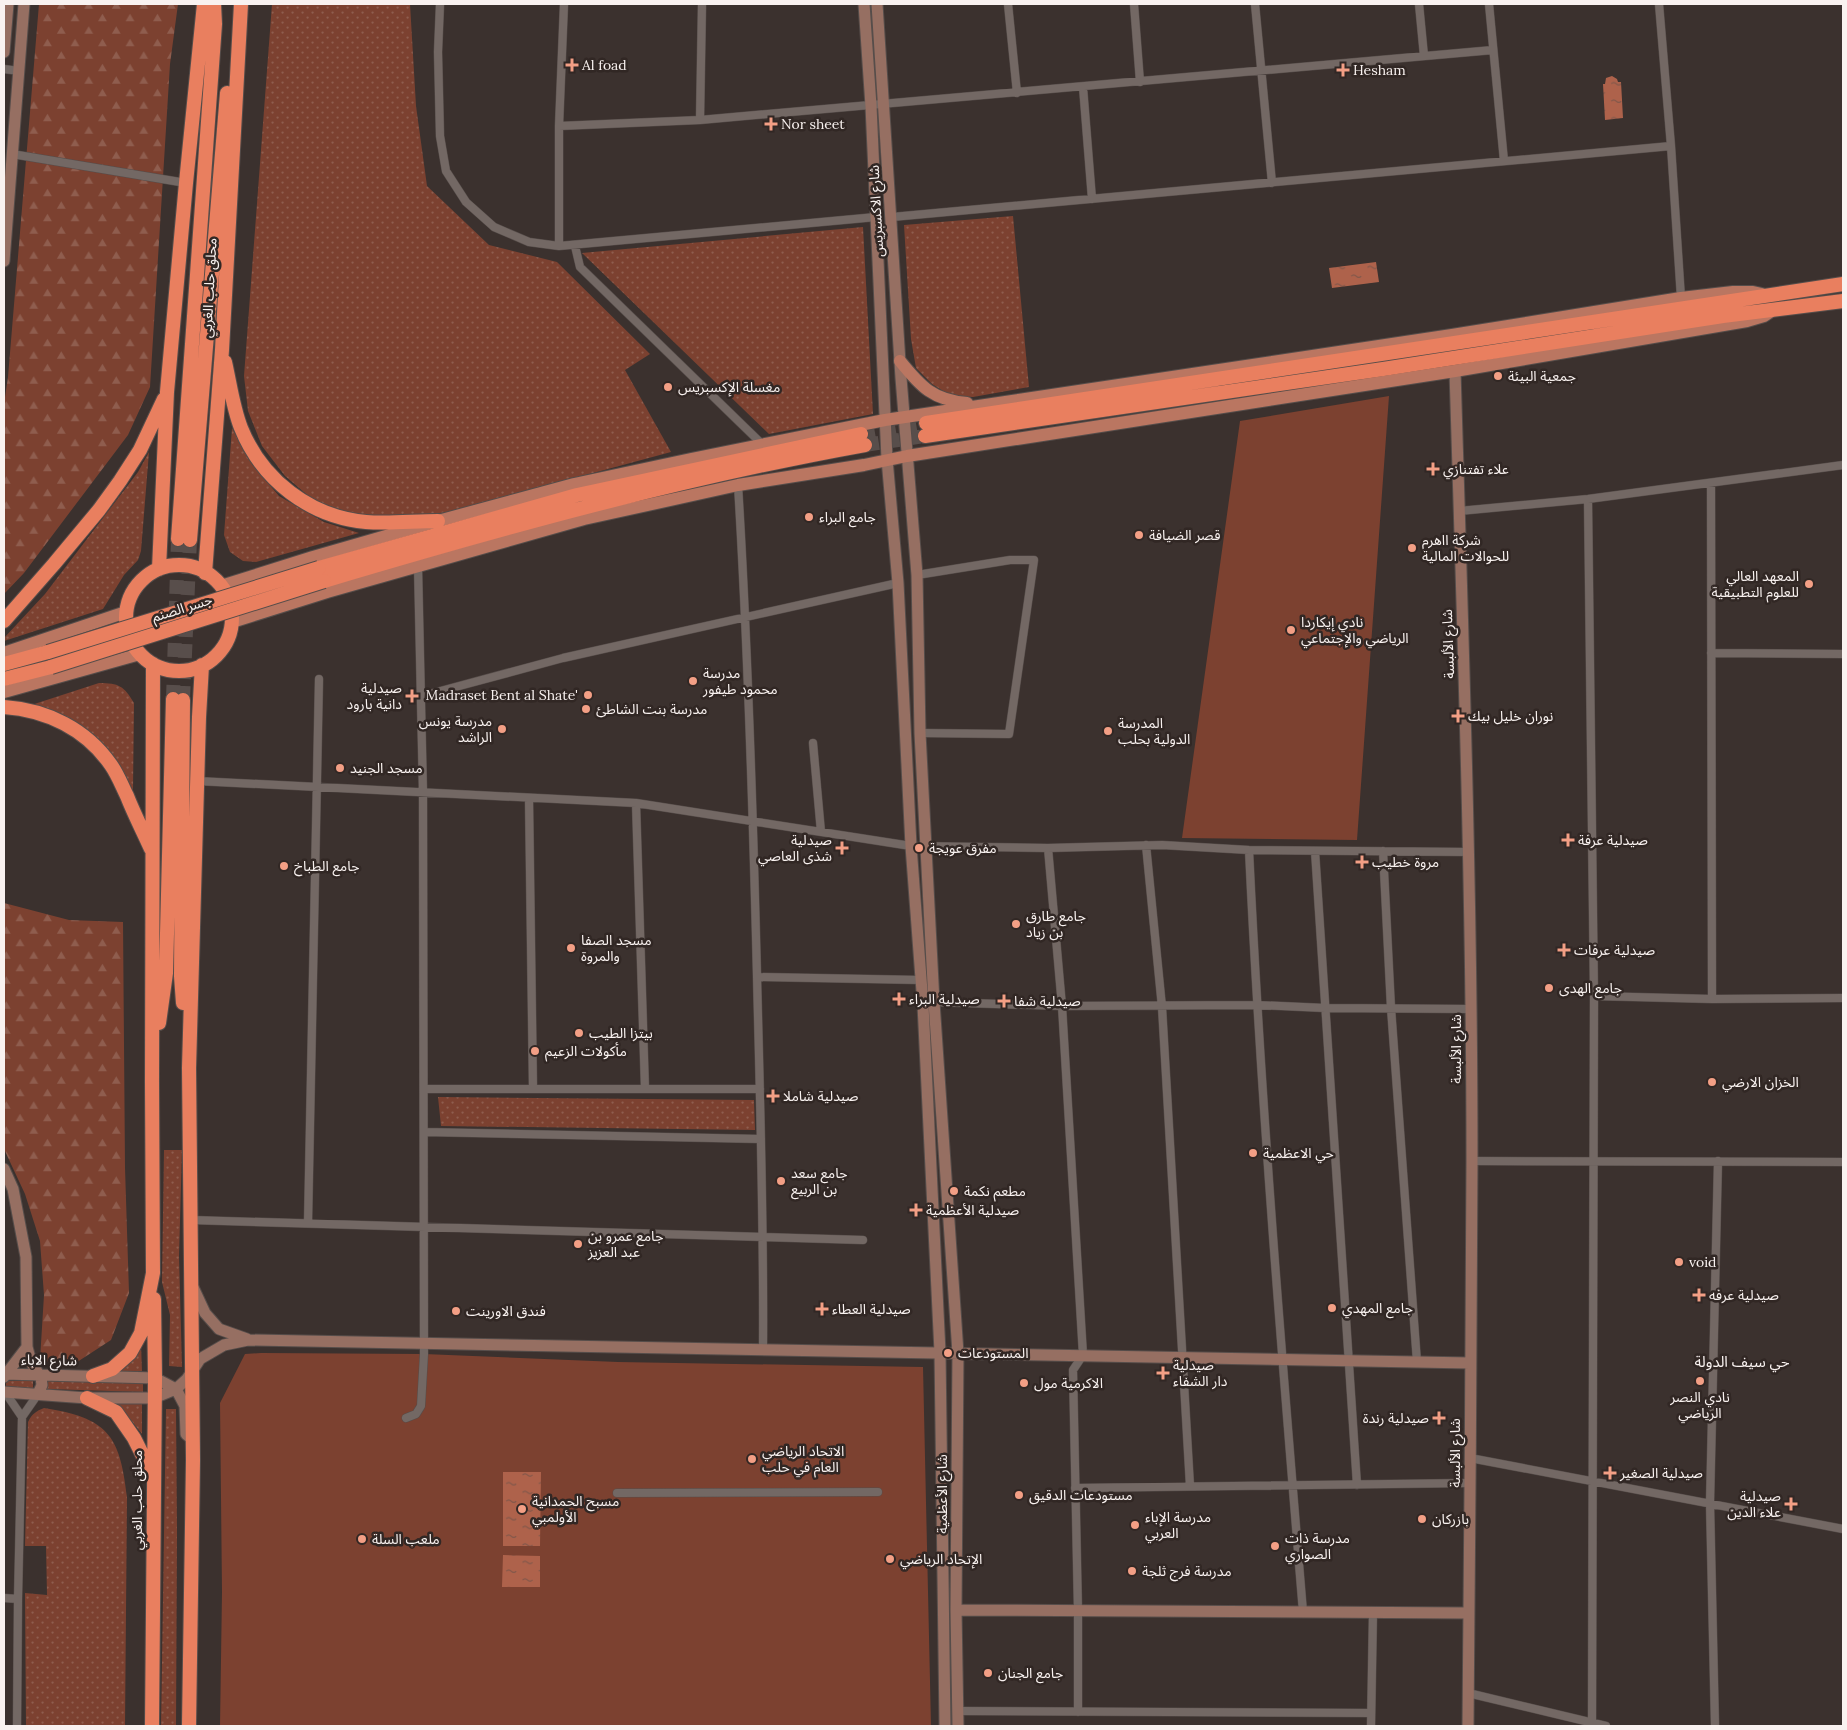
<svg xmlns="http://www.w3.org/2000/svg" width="1847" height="1730" font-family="Lora,'Noto Sans Arabic',serif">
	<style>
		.grass { fill: url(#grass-dots) }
		.forest { fill: url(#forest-firs) }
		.garden { fill: #7c4130 }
		.water { fill: url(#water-ripples) }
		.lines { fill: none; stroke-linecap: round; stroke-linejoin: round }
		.highway-tunnel { stroke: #584e4b; stroke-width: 14; stroke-dasharray: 14 7; stroke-linecap: butt }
		.street-casing { stroke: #564d4a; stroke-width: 9 }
		.secondary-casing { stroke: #564d4a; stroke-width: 13 }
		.primary-casing { stroke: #564d4a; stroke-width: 14 }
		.highway-casing { stroke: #564d4a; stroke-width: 16 }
		.street { stroke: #736864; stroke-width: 8 }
		.secondary { stroke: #966f62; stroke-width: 11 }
		.primary { stroke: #ba7661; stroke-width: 12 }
		.highway { stroke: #e97f5f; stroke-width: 14 }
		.highway-bridge-casing { stroke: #564d4a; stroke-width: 16; stroke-linecap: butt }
		.highway-bridge { stroke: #e97f5f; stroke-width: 14 }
		.poi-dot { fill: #f39f85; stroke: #312724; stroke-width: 2 }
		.labels { text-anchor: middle; stroke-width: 5; stroke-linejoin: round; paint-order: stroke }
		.poi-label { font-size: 14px; fill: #f9f2f0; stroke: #312724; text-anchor: start }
		.street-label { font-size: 14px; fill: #f9f2f0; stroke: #312724 }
		.neighbourhood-label { font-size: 15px; fill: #f9f2f0; stroke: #312724 }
	</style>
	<defs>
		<pattern id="grass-dots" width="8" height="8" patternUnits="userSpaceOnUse" patternTransform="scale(1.25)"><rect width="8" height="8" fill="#7c4130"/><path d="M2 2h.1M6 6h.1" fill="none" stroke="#8f5d4e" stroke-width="1.8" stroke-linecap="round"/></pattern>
		<pattern id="forest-firs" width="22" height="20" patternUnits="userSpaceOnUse" patternTransform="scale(1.25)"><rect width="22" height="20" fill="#7c4130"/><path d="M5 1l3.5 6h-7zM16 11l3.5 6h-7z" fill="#8f5d4e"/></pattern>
		<pattern id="water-ripples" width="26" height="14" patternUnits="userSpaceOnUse" patternTransform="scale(1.25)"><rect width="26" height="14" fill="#ae624b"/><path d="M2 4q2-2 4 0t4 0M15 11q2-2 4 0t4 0" fill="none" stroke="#81574a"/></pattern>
	</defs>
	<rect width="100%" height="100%" fill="#3b312e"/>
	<path class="grass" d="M272 4H410L416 106 427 186 489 245 557 262 650 354 625 370 671 452 449 512 392 518 350 514 312 499 285 476 262 446 248 411 244 376Z
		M1013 216 1029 387 973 397 951 396 932 384 916 368 911 339 904 225Z
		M863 227 873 414 769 434 582 253Z
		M232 428 252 464 279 496 324 522 359 533 256 562 243 561 230 552 224 535Z
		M149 452 141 551 138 560 124 575 103 609 4 641V638L45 594 138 472Z
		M99 683C119 683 124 686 134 703L133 790 119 766 104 748 22 708Z
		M438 1097 754 1100 755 1130 441 1126Z
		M164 1150H182L179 1256 182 1367 169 1366 170 1315 162 1282Z
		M141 1344 142 1371H118Z
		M6 1381H33V1389H6Z
		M46 1381 143 1382V1392L47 1389Z
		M118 1404H142V1434Z
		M44 1408C107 1418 120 1434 127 1497L125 1726H26L25 1593 47 1595 46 1546H25L28 1422C32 1414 36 1411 44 1408Z
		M166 1409H176L177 1531 176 1726H161Z"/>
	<path class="forest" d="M39 4H178L170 64 150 387 128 435 24 573 4 594V404L8 377Z
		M4 903 69 920 123 922 125 1168 129 1293 111 1340 71 1366 40 1360 44 1295 40 1241 25 1194 4 1149Z"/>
	<path class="garden" d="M1389 396 1357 840 1182 838 1240 421Z
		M261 1353 424 1354 618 1362 923 1367 931 1726H220L222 1592 220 1403 245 1354Z"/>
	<path class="water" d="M1612 76 1617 79 1618 82H1621L1623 118 1605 120 1603 84H1605L1606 78Z
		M1376 262 1379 282 1332 288 1329 268Z
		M503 1472H541L540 1546H503Z
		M503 1555 540 1556V1587H502Z"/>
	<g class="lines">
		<path class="highway-tunnel" d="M861 434 926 423
			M865 445 925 436
			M173 699 178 539
			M183 700 190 540"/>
		<g class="street-casing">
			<path id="street" d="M440 4 438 52 440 136 446 171 466 202 494 227 529 242 559 246 876 217
				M1008 4 1017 93
				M1134 4 1140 82
				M1255 4 1272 183
				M1419 4 1424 56
				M1489 4 1504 161
				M1659 4 1671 146 1681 298
				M4 69 19 71
				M1083 87 1092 199
				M700 120 702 4
				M559 126 700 120 1493 50
				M12 154 186 183
				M892 217 1671 146
				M559 246V126L564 4
				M575 246 580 267 763 445
				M1711 483 1712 999
				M738 485C748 648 753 812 757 976 760 1100 764 1225 763 1349
				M1588 499 1594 996 1592 1726
				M1459 511 1588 499 1843 465
				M917 575 1010 560H1034L1009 734 920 733
				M1711 653 1843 654
				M422 696 563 658 898 583
				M813 743 821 832
				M197 781 636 803 911 846 1048 848 1162 845 1249 850 1469 852
				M529 798 533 1089
				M636 803 645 1089
				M1146 845 1162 1007 1190 1486
				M1048 848 1062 1006 1083 1355 1073 1370 1078 1611V1712
				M1249 850C1261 1104 1282 1358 1303 1612
				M1315 851 1357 1485
				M1383 851 1391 1008 1417 1362
				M757 977 921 980
				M1594 996 1712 999 1843 998
				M934 1002 1062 1006 1256 1005 1325 1008 1471 1009
				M424 1089H760
				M424 1132 761 1139
				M1472 1161 1843 1162
				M191 1220 863 1240
				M308 1223 319 679
				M5 1392 22 1417
				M406 1418 416 1414 421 1406 424 1354 423 793 418 566
				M1470 1458 1843 1529
				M1075 1488 1470 1483
				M617 1493 878 1492
				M4 1598 18 1599
				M1468 1693 1606 1726
				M957 1711 1371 1713
				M17 1726 18 1599 22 1417 38 1394
				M1371 1726 1373 1612
				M1715 1726 1710 1503 1718 1161"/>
		</g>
		<g class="secondary-casing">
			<path id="secondary" d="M864 4 871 106 887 459 898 583 911 846 923 1005 940 1352 945 1726
				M877 4 901 378 917 575 920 733 934 1002 958 1353 956 1610 958 1726
				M4 52 8 4
				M4 261 24 4
				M1455 371C1463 634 1472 898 1472 1161 1472 1349 1469 1538 1468 1726
				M4 1169 13 1189 26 1257 27 1347 31 1362 41 1378 42 1385 38 1394
				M192 1285 205 1313 219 1329 247 1339
				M4 1374 155 1378 176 1389 185 1406 186 1434 193 1440
				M4 1377 27 1347
				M4 1392 87 1398H154L176 1389 187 1379 200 1359 224 1345 248 1340 1470 1363
				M956 1610 1468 1613"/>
		</g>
		<g class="primary-casing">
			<path id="primary" d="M900 361C921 387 933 400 967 403
				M221 586 313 557 438 521 574 484 691 459 885 420 1452 335 1681 298 1733 292H1753L1762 294
				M232 622 327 592 584 519 738 485 864 465 907 456 1455 371 1747 321 1764 316 1770 312
				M4 653 126 612
				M4 692 140 654"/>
		</g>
		<g class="highway-casing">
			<path id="highway" d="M225 362C230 384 233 408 241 428 262 480 310 517 366 522 389 524 414 521 438 521
				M926 423 1843 284
				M925 436 1383 369 1723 316 1843 301
				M178 539 215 24 214 4
				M190 540 227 93
				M126 618a53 53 0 1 1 106 0a53 53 0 1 1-106 0Z
				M319 568 577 495 861 434
				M159 569 167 392 186 183 204 4
				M205 573 222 350 241 4
				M324 581C502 528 682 478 865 445
				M4 621 54 564 99 510 120 481 140 450 164 399
				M4 664 48 652
				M4 679 51 667
				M183 700 181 976 183 1003
				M4 707C47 710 86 729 111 765 118 775 122 786 127 796 134 814 143 831 151 849
				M159 1023 166 973 173 699
				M93 1376 112 1369 130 1353 141 1333 153 1273 152 1082 153 664
				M87 1398 116 1412 134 1438 152 1474
				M152 1726 155 1378 154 1299
				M189 1726 193 1460 189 1068 199 717 202 665"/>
		</g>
		<use href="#street" class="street"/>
		<use href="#secondary" class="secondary"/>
		<use href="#primary" class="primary"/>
		<use href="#highway" class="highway"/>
		<g class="highway-bridge-casing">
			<path id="highway-bridge" d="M48 652 319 568
				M51 667 324 581"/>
		</g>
		<use href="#highway-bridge" class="highway-bridge"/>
	</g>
	<g class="poi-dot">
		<path d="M569.5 57.5h5v5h5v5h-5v5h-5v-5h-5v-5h5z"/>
		<path d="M1340.5 62.5h5v5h5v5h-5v5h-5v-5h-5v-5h5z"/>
		<path d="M768.5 116.5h5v5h5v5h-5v5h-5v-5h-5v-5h5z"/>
		<circle cx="1498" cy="376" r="5"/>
		<circle cx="668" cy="387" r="5"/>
		<path d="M1430.5 461.5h5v5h5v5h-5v5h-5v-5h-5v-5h5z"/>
		<circle cx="809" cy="517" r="5"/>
		<circle cx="1139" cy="535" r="5"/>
		<circle cx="1412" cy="548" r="5"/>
		<circle cx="1809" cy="584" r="5"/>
		<circle cx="1291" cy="630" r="5"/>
		<circle cx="693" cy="681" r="5"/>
		<circle cx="588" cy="695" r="5"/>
		<path d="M409.5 688.5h5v5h5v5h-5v5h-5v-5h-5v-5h5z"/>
		<circle cx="586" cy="709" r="5"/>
		<path d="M1455.5 708.5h5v5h5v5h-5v5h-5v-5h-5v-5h5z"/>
		<circle cx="502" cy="729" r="5"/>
		<circle cx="1108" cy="731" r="5"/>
		<circle cx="340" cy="768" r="5"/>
		<path d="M1565.5 832.5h5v5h5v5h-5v5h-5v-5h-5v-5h5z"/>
		<path d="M839.5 840.5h5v5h5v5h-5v5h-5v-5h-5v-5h5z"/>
		<circle cx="919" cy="848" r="5"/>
		<path d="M1359.5 854.5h5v5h5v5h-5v5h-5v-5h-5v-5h5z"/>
		<circle cx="284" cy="866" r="5"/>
		<circle cx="1016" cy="924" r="5"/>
		<circle cx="571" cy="948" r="5"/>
		<path d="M1561.5 942.5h5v5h5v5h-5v5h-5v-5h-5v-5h5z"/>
		<circle cx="1549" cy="988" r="5"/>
		<path d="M896.5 991.5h5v5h5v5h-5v5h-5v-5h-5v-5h5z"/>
		<path d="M1001.5 993.5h5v5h5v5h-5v5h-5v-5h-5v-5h5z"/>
		<circle cx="579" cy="1033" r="5"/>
		<circle cx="535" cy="1051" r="5"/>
		<circle cx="1712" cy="1082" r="5"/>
		<path d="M770.5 1088.5h5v5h5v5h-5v5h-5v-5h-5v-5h5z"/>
		<circle cx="1253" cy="1153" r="5"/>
		<circle cx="781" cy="1181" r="5"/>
		<circle cx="954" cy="1191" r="5"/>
		<path d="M913.5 1202.5h5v5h5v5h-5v5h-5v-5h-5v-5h5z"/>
		<circle cx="578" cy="1244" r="5"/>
		<circle cx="1679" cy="1262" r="5"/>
		<path d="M1696.5 1287.5h5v5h5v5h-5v5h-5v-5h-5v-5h5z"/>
		<circle cx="1332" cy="1308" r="5"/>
		<path d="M819.5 1301.5h5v5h5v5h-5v5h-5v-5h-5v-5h5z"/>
		<circle cx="456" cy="1311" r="5"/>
		<circle cx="948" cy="1353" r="5"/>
		<path d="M1160.5 1365.5h5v5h5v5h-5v5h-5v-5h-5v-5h5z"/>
		<circle cx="1700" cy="1381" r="5"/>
		<circle cx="1024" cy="1383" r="5"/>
		<path d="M1436.5 1410.5h5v5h5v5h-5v5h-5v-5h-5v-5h5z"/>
		<circle cx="752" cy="1459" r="5"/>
		<path d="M1607.5 1465.5h5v5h5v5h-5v5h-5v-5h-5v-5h5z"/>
		<circle cx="1019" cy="1495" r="5"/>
		<path d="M1788.5 1496.5h5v5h5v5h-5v5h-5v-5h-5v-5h5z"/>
		<circle cx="522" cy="1509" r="5"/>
		<circle cx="1422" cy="1519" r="5"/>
		<circle cx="1135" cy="1525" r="5"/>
		<circle cx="362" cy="1539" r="5"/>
		<circle cx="1275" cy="1546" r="5"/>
		<circle cx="890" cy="1559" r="5"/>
		<circle cx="1132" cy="1571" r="5"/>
		<circle cx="988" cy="1673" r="5"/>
	</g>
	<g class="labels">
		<g class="poi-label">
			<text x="582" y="70">Al foad</text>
			<text x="1353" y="75">Hesham</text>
			<text x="781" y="129">Nor sheet</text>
			<text x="1508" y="381">جمعية البيئة</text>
			<text x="678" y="392">مغسلة الإكسبريس</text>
			<text x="1443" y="474">علاء تفتنازي</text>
			<text x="819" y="522">جامع البراء</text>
			<text x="1149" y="540">قصر الضيافة</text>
			<text x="1422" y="545">شركة ااهرم<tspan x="1422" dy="16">للحوالات المالية</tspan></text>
			<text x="1799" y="581" text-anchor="end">المعهد العالي<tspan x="1799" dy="16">للعلوم التطبيقية</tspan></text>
			<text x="1301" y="627">نادي إيكاردا<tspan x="1301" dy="16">الرياضي والإجتماعي</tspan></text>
			<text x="703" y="678">مدرسة<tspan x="703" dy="16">محمود طيفور</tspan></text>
			<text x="402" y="693" text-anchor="end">صيدلية<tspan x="402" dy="16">دانية بارود</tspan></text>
			<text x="578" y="700" text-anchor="end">Madraset Bent al Shate'</text>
			<text x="596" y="714">مدرسة بنت الشاطئ</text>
			<text x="1468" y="721">نوران خليل بيك</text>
			<text x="492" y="726" text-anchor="end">مدرسة يونس<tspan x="492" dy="16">الراشد</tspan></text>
			<text x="1118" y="728">المدرسة<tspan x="1118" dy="16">الدولية بحلب</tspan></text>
			<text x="350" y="773">مسجد الجنيد</text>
			<text x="832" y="845" text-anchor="end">صيدلية<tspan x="832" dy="16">شذى العاصي</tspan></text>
			<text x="1578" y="845">صيدلية عرفة</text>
			<text x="929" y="853">مفرق عويجة</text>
			<text x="1372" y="867">مروة خطيب</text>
			<text x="294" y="871">جامع الطباخ</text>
			<text x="1026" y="921">جامع طارق<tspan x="1026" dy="16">بن زياد</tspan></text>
			<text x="581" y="945">مسجد الصفا<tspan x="581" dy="16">والمروة</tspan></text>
			<text x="1574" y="955">صيدلية عرفات</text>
			<text x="1559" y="993">جامع الهدى</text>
			<text x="909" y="1004">صيدلية البراء</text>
			<text x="1014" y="1006">صيدلية شفا</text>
			<text x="589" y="1038">بيتزا الطيب</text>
			<text x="545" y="1056">مأكولات الزعيم</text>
			<text x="1722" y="1087">الخزان الارضي</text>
			<text x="783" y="1101">صيدلية شاملا</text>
			<text x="1263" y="1158">حي الاعظمية</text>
			<text x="791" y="1178">جامع سعد<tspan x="791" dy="16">بن الربيع</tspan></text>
			<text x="964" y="1196">مطعم نكمة</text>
			<text x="926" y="1215">صيدلية الأعظمية</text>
			<text x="588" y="1241">جامع عمرو بن<tspan x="588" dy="16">عبد العزيز</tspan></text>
			<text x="1689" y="1267">void</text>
			<text x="1709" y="1300">صيدلية عرفه</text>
			<text x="1342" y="1313">جامع المهدي</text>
			<text x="832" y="1314">صيدلية العطاء</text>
			<text x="466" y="1316">فندق الاورينت</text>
			<text x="958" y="1358">المستودعات</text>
			<text x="1173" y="1370">صيدلية<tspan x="1173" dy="16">دار الشفاء</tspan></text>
			<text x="1034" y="1388">الاكرمية مول</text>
			<text x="1700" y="1402" text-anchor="middle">نادي النصر<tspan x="1700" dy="16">الرياضي</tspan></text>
			<text x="1429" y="1423" text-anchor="end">صيدلية رندة</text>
			<text x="762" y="1456">الاتحاد الرياضي<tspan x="762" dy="16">العام في حلب</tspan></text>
			<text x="1620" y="1478">صيدلية الصغير</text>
			<text x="1029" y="1500">مستودعات الدقيق</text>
			<text x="1781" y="1501" text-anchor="end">صيدلية<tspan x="1781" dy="16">علاء الدين</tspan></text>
			<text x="532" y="1506">مسبح الحمدانية<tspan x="532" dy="16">الأولمبي</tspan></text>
			<text x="1145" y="1522">مدرسة الإباء<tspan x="1145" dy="16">العربي</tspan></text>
			<text x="1432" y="1524">بازركان</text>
			<text x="1285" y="1543">مدرسة ذات<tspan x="1285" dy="16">الصواري</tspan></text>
			<text x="372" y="1544">ملعب السلة</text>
			<text x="900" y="1564">الإتحاد الرياضي</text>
			<text x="1142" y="1576">مدرسة فرج ثلجة</text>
			<text x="998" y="1678">جامع الجنان</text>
		</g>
		<g class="street-label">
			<text transform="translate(876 211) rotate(-93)" y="5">شارع الاكسبريس</text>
			<text transform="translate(209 288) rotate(-87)" y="5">محلق حلب الغربي</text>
			<text transform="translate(182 608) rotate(-17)" y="5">جسر الصنم</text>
			<text transform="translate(1448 644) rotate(-92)" y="5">شارع الألبسة</text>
			<text transform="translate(1456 1049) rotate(-90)" y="5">شارع الألبسة</text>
			<text transform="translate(49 1360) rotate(1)" y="5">شارع الاباء</text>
			<text transform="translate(1455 1453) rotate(-90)" y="5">شارع الألبسة</text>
			<text transform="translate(942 1494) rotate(-90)" y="5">شارع الأعظمية</text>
			<text transform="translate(137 1500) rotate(-90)" y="5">محلق حلب الغربي</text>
		</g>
		<g class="neighbourhood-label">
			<text x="1742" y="1367">حي سيف الدولة</text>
		</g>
	</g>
	<rect width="1847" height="1730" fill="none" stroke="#f9f2f0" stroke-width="10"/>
</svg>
